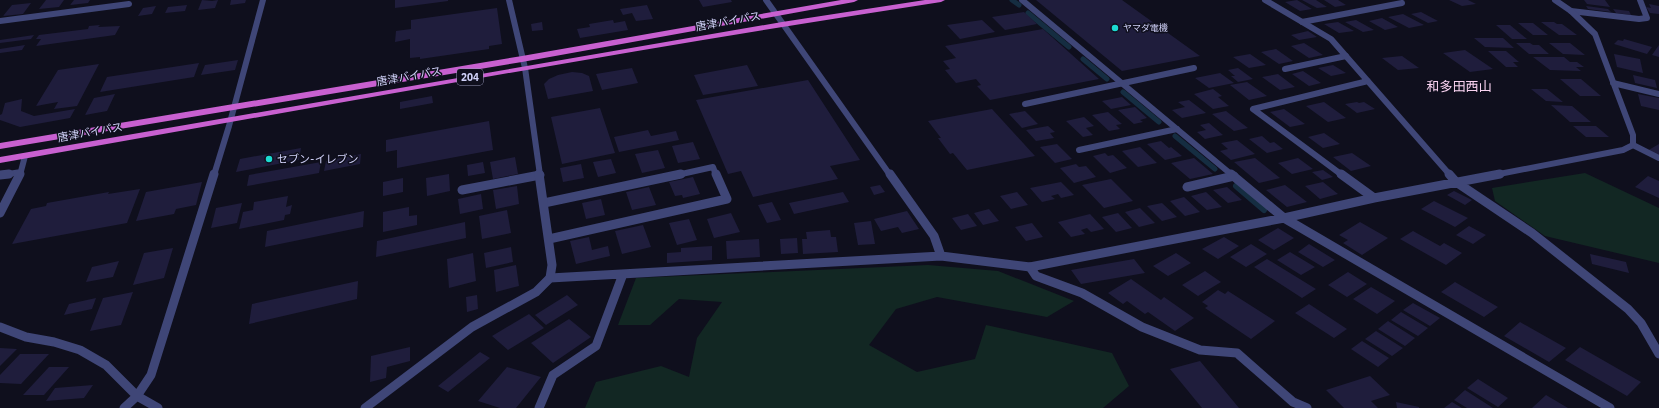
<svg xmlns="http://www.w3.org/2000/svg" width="1659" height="408" font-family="'IBM Plex Sans','Noto Sans JP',sans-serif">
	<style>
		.green { fill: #122723 }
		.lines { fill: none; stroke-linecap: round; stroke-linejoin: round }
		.stream-far1 { stroke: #152d41; stroke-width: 5 }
		.stream { stroke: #152d41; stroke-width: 6 }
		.building { fill: #1f1d3c }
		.service-far1 { stroke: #3f4677; stroke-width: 6 }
		.service { stroke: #3f4677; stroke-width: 9 }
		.minor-far1 { stroke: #3f4677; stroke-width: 6 }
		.minor { stroke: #3f4677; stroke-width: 9 }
		.tertiary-far1 { stroke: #3f4677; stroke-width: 6 }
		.tertiary { stroke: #3f4677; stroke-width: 9 }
		.trunk { fill: #c860d0; fill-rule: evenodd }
		.poi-dot { fill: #1cdbd1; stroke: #0f0f1d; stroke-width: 1.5 }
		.labels { text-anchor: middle; stroke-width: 3; stroke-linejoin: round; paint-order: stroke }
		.far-poi-label { font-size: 9px; fill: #d1d2f9; stroke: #0f0f1d; text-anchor: start }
		.shield { fill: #0f0f1d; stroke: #9798b7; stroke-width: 1 }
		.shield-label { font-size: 10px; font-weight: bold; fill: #d1d2f9 }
		.street-label { font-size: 11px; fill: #d1d2f9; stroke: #0f0f1d }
		.poi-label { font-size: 11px; fill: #d1d2f9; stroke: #0f0f1d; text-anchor: start }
		.quarter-label { font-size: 13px; fill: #f9d3f1; stroke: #0f0f1d }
	</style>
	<rect width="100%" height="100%" fill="#0f0f1d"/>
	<path class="green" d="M1585 173 1659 208V263L1545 236 1495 201 1492 188Z
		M928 265 998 271 1074 301 1047 317 937 297 896 309 869 345 917 372 975 359 986 325 1112 353 1129 386 1103 408H585L596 382 661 366 689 377 697 338 722 302 679 299 650 325H618L636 278Z"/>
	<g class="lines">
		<path class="stream-far1" d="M1012 0 1019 5
			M1028 13 1069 47
			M1083 59 1107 79
			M1123 92 1159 122
			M1175 136 1215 169"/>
		<path class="stream" d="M1236 186 1264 210"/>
	</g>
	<path class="building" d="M46 0H64L59 7 39 9Z
		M74 0H90L88 3 70 5Z
		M202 0 212 1 218 0 215 8 198 10Z
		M231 0H246L245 3 230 5Z
		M395 0H448V1L395 8Z
		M699 0H731L732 2 703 7Z
		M1036 0H1122L1200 56 1122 71Z
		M1297 0 1312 9 1300 11 1285 2Z
		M1302 0H1316L1327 7 1317 8Z
		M1324 0H1338L1346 5 1335 7Z
		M1449 0H1468L1476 4 1462 6Z
		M1584 0H1605L1610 7 1587 4Z
		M31 3 23 14 3 16 12 5Z
		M1649 4 1659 6V14L1650 13 1646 7 1651 8Z
		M187 5 185 11 165 13 168 7Z
		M647 5 653 19 636 21 632 13 623 15 620 9Z
		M156 6 152 14 138 16 143 8Z
		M1586 6 1608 9 1611 12 1588 9Z
		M497 8 502 44 489 46V49L420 59V57L410 58V39L395 42 396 31 411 29V20Z
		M1613 9 1629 11 1631 15 1616 13Z
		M1024 12 1037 24 1005 30 992 17Z
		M1421 12 1438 21 1428 23 1411 14Z
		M1403 14 1424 25 1409 28 1388 17Z
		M1382 18 1398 27 1385 30 1369 21Z
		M613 20 614 23 625 21 628 30 580 38 577 29 590 27 589 24Z
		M982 20 995 32 960 39 947 25Z
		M1356 20 1374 30 1363 32 1345 22Z
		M542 22 543 30 532 31 531 24Z
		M1338 22 1354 31 1339 33 1324 24Z
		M1541 22H1554L1557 24H1562L1577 35H1559Z
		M1518 23H1533L1548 35H1533Z
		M100 25 98 27 120 26 115 35 36 46 41 39H36L39 35 88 29 89 26Z
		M1496 25H1510L1527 39H1512Z
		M1043 29 1099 79 990 100 977 86 981 85 976 79 956 83 945 70 950 69 943 61 956 58 945 46Z
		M1308 31 1317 37 1299 40 1291 35Z
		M34 35 31 39 0 43V40Z
		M1474 38H1503L1514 48 1485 47Z
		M1624 39 1652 47 1647 54 1614 44 1618 40 1623 41Z
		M1304 43 1323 55 1309 58 1291 46Z
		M1516 43H1530L1533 45H1539L1549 54H1529Z
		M1549 43H1570L1585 55 1563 54Z
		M25 45 22 50 0 53V49Z
		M1659 45V57L1652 55Z
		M1276 49 1293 61 1279 64 1261 52Z
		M1465 50 1493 69 1470 72 1443 53Z
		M1488 51H1506L1519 62H1513L1518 67H1506Z
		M1250 54 1266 65 1249 68 1233 57Z
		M1614 54 1640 59 1643 73 1617 67Z
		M1402 56 1419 68 1398 70 1382 58Z
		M1533 57H1564L1570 62H1577L1584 67H1576L1581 71 1550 70Z
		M238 60 235 70 201 75 205 65Z
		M199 63 194 77 100 92 107 77Z
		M99 64 77 106 54 109 58 102 36 106 58 70Z
		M747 65 758 86 703 95 694 75Z
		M1333 65 1346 73 1331 76 1318 68Z
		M632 68 638 83 602 90 596 74Z
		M1238 68 1253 79 1238 82 1231 76H1235L1228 70Z
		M1303 71 1321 83 1309 86 1292 74Z
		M572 72 582 73 589 76 593 91 548 99 544 84 549 79 558 75Z
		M1220 73 1234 83 1209 88 1195 78Z
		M1278 74 1295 87 1280 90 1262 77Z
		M1633 75 1655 80 1657 88 1635 83Z
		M1560 79H1581L1601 96H1580Z
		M808 80 860 160 830 166 838 179 753 197 741 171 728 174 696 100Z
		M1247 82 1267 96 1249 100 1230 85Z
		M1213 89 1222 96 1218 97 1229 106 1213 109 1194 94Z
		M1531 89H1547L1563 102 1546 101Z
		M115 94 107 111 85 115 94 98Z
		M1638 94 1659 98V110L1641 106Z
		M432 96 433 103 400 109V102Z
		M1122 97 1131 105 1111 109 1102 101Z
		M22 99 21 111 34 116 75 109 70 118 20 127 0 120V115L2 114 5 103Z
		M1189 100 1206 113 1182 118 1172 110 1185 107 1178 102Z
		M1324 102 1346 118 1328 122 1306 106Z
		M1357 102 1359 103 1364 102 1375 109 1357 113 1345 104Z
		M1551 105 1572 106 1591 122H1570Z
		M1135 107 1147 118 1140 120 1143 122 1134 124 1118 110Z
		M600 108 615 153 562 164 551 117Z
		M992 109 1035 156 967 170 953 153 950 154 938 138H941L928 121Z
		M1284 109 1305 124 1290 127 1270 112Z
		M1025 111 1038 124 1022 128 1009 114Z
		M1226 111 1248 128 1234 131 1212 114Z
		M1108 112 1122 124 1116 125 1120 129 1109 131 1092 115Z
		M1084 117 1094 126 1086 128 1093 135 1083 137 1066 121Z
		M489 121 493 150 397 168V150L386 152V140Z
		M1209 123 1223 135 1205 139 1197 132 1206 130 1200 125Z
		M1048 126 1055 132 1050 133 1054 138 1036 141 1026 130Z
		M1573 126H1596L1609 137H1586Z
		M648 130 651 136 676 131 679 140 619 152 614 137Z
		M1324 133 1340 144 1323 148 1308 137Z
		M1262 136 1270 143 1274 142 1283 149 1267 153 1249 139Z
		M1237 140 1255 154 1231 160 1220 151 1228 149 1221 143Z
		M1161 141 1169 148 1171 147 1182 156 1165 160 1147 144Z
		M693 142 700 159 678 163 672 146Z
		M1057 144 1072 159 1055 163 1040 147Z
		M1659 144V156L1647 151Z
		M1140 147 1157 163 1138 167 1122 151Z
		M301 148 299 160 236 172 240 159Z
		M658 150 665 168 642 173 635 154Z
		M1105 153 1108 156 1113 155 1127 168 1110 173 1093 156Z
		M1352 153 1371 166 1351 171 1333 157Z
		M361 154 360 164 324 171 326 161Z
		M515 157 518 174 493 179 490 162Z
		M1194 158 1213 174 1190 179 1171 163Z
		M1255 158 1280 178 1259 183 1234 162Z
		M1298 158 1313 169 1292 174 1278 163Z
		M611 159 616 173 598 177 593 162Z
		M321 162 319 173 247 186 249 175Z
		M483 162 485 173 468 176 467 165Z
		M581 164 584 178 563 182 560 168Z
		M1076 164 1079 167 1086 166 1096 177 1074 183 1060 168Z
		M1323 170 1333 177 1322 180 1312 172Z
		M449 174 450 191 427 196 426 178Z
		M1648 176 1659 181V198L1635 187Z
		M693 177 700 194 683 198 682 195 675 196 669 182Z
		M403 178V192L383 196V182Z
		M1111 179 1133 201 1104 208 1082 185Z
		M202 182 196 205 176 209 174 214 136 221 146 192Z
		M1061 182 1074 195 1061 198 1058 194 1051 196 1055 199 1042 202 1030 188Z
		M1323 182 1338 194 1320 199 1305 186Z
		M880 185 885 192 874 195 870 187Z
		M1285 185 1307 202 1287 207 1266 190Z
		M517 186 519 204 496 209 493 190Z
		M649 187 656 205 632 210 626 192Z
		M1227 187 1242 200 1228 203 1213 190Z
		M140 189 127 223 12 244 31 209 46 206 47 203 109 192 108 194Z
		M1454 191 1472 200 1465 205 1447 195Z
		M843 192 849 202 794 214 789 203Z
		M1017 192 1028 205 1011 209 1000 196Z
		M1206 192 1222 207 1207 210 1191 196Z
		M481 194 483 209 460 214 458 199Z
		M288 196 286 207 292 205 290 214 285 215 284 220 239 229 243 212 253 210 254 202Z
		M1184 197 1200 212 1185 216 1170 201Z
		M601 199 605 215 586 219 582 203Z
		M1434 201 1468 218 1455 227 1421 209Z
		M772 202 781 220 767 223 758 205Z
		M242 203 237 223 211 228 216 208Z
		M1162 203 1177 217 1162 221 1147 206Z
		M409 207V216L417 215V225L383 232V212Z
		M1140 208 1155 223 1139 227 1125 212Z
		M989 209 999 221 983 225 974 213Z
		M507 210 511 233 482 239 479 216Z
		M364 211 363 227 265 247 267 231Z
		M907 211 919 229 902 233 898 227 881 231 874 219Z
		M731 213 740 232 714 238 707 219Z
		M1118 213 1132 228 1116 232 1102 217Z
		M968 214 977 226 961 230 952 218Z
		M1090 214 1104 229 1091 232 1087 228 1081 230 1085 234 1071 237 1058 222Z
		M689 219 697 240 677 245 669 223Z
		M871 221 875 244 858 245 854 223Z
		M465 222 466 238 376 257 377 241Z
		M1360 222 1388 238 1362 255 1343 243 1348 240 1339 235Z
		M1032 223 1043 237 1026 241 1015 227Z
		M643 225 651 247 622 254 615 231Z
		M1469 226 1486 235 1473 244 1456 235Z
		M1278 228 1294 238 1274 250 1258 240Z
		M830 230 831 237H836L838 252 803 254 802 239H807L806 232Z
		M1413 231 1440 246 1444 243 1462 253 1446 265 1400 239Z
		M589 237 592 250 608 246 610 256 576 264 570 241Z
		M1224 237 1239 246 1218 259 1202 249Z
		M797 238 798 253 781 254 780 239Z
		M759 239 760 257 727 259 726 241Z
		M1251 244 1267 254 1246 267 1230 257Z
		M1309 244 1335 260 1323 267 1298 252Z
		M712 246V260L667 263V253L681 252V248Z
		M511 247 513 262 486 268 484 253Z
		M173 248 164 278 133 285 144 253Z
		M1290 252 1315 267 1301 275 1277 260Z
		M473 253 476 281 449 288 447 259Z
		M1176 253 1191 263 1168 276 1153 266Z
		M1590 254 1626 262 1629 273 1592 264Z
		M1134 259 1145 273 1081 284 1071 270Z
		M1267 259 1316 289 1302 298 1254 267Z
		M119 261 113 277 86 282 92 267Z
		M516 265 519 286 496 292 494 270Z
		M1205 271 1221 282 1198 296 1182 285Z
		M1348 272 1367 284 1347 297 1328 285Z
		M1131 279 1161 300 1164 297 1194 318 1175 331 1148 312 1145 314 1127 301 1123 304 1108 293Z
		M358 281 357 299 249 324 252 304Z
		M1455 282 1498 307 1484 317 1441 292Z
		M1371 287 1395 301 1377 314 1353 299Z
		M1218 290 1225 294 1228 291 1275 321 1251 339 1205 308 1208 306 1202 302Z
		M133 292 121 325 90 331 103 298Z
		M477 295 478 309 467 312 466 297Z
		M567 295 578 305 546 325 535 315Z
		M96 298 92 309 64 315 69 304Z
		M1413 303 1440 318 1430 326 1403 310Z
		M1309 304 1347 329 1334 338 1295 313Z
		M1401 312 1428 328 1418 336 1391 320Z
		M529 314 544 328 508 350 492 336Z
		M569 319 591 337 553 363 531 343Z
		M1388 321 1415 338 1405 346 1378 329Z
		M1520 322 1566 348 1549 362 1504 336Z
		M1376 331 1403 348 1392 356 1365 339Z
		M1362 341 1389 358 1378 367 1351 349Z
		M410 347V361L387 367 386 378 370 382 371 356Z
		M1580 347 1641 382 1627 396 1565 360Z
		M0 348 17 349 0 366Z
		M480 352 490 358 448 392 438 386Z
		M20 354H49L21 384 0 383V375Z
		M1200 361 1239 408H1202L1170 369Z
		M49 367H69L44 395H23Z
		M507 367 541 377 516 408H500L478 401Z
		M1370 376 1390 395 1371 401 1378 408H1344L1326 390Z
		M1478 379 1508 398 1498 407 1467 388Z
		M93 385 84 398 46 401 55 388Z
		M1465 390 1493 408H1467L1454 400Z
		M1546 395 1568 408H1532Z
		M1396 402 1419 407V408H1397Z
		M1452 402 1462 408H1444Z"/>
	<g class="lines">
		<path class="service-far1" d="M1571 11 1639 19 1647 18 1640 0
			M0 21 129 4
			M1302 22 1402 3
			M1285 69 1346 56
			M1025 104 1194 68
			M1633 145 1659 158
			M1079 150 1177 129"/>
		<path class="service" d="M1187 187 1234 176
			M462 190 540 175
			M1030 267 1036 276 1082 293 1142 327 1200 350 1237 353 1293 402 1307 408"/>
		<path class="minor-far1" d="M766 0 890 175
			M1022 0 1232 175
			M1265 0 1331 39 1450 175
			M1613 83 1659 94
			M2 175 21 172
			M20 175 25 156
			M214 175 229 126 263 0
			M677 175 713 167 716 175
			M1342 175 1253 109 1368 81
			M1494 175 1623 150 1633 145V135L1595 34 1571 11 1555 0"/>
		<path class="minor" d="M890 174 934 236 941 256
			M1231 174 1284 218 1610 408
			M1341 174 1374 198
			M1449 174 1456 182 1532 233 1628 309 1641 323 1659 354
			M0 175 9 174
			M544 203 681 174
			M0 213 20 174
			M549 239 727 199 716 174
			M0 327 26 337 54 342 80 350 106 365 137 396 158 408
			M124 408 137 396 151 375 214 174
			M365 408 472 327 536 292 550 278 941 256 1030 267 1284 218 1374 198 1500 174
			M539 408 553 375 596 346 623 274"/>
		<path class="tertiary-far1" d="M509 0 525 68 540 175"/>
		<path class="tertiary" d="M539 174 552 265 550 278"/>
		<path class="trunk" d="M841 0H858L854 2 522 62 0 149V143L522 56Z
			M925 0H945L941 2C626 50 313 108 0 163V157L782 22Z"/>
	</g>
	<g class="poi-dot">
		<circle cx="1115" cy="28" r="4"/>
		<circle cx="269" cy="159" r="4"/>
	</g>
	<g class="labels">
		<g class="far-poi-label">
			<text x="1123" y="31">ヤマダ電機</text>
		</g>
		<rect class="shield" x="457" y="69" width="26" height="16" rx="3"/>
		<g class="shield-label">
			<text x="470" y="81">204</text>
		</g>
		<g class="street-label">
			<text transform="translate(728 21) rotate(-10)" y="4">唐津バイパス</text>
			<text transform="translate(409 76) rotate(-10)" y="4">唐津バイパス</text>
			<text transform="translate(90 132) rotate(-10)" y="4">唐津バイパス</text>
		</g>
		<g class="poi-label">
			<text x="277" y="163">セブン-イレブン</text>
		</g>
		<g class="quarter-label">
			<text x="1459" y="91">和多田西山</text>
		</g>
	</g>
</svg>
